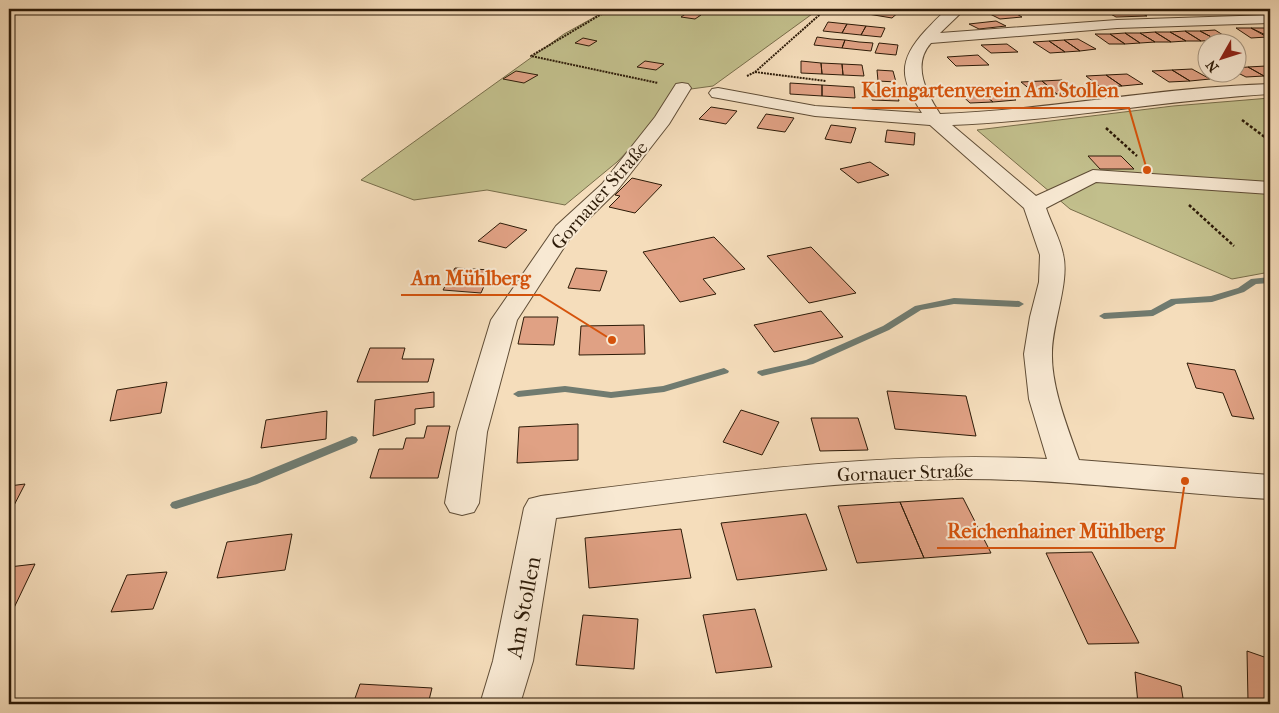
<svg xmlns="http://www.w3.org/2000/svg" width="1279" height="713" font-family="'IM FELL French Canon',serif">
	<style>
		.green { fill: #c2bf8c; stroke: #786d4a }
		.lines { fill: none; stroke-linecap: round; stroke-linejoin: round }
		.stream { fill: #707b70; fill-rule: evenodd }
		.building { fill: #e0a184; stroke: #2d1b08 }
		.minor-casing { stroke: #5f4c35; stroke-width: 2 }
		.path-far1 { stroke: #2d1b08; stroke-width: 2; stroke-dasharray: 2 1; stroke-linecap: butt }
		.path { stroke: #2d1b08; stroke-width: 2.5; stroke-dasharray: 3 2; stroke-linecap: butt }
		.minor { fill: #f8e9d3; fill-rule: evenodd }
		.labels { text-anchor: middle; stroke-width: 4; stroke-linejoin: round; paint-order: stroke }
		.street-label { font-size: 19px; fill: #2d1b08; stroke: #f8e9d3 }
		.near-street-label { font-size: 22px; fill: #2d1b08; stroke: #f8e9d3 }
		.leader { fill: none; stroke: #d5530c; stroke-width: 2 }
		.callout-dot { fill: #d5530c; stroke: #f8e9d3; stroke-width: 2 }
		.callout-label { font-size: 20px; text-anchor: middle; font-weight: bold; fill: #d5530c; stroke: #f8e9d3; stroke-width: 4; stroke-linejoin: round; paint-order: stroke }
	</style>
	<rect width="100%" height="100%" fill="#f5ddbb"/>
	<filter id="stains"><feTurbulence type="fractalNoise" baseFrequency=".004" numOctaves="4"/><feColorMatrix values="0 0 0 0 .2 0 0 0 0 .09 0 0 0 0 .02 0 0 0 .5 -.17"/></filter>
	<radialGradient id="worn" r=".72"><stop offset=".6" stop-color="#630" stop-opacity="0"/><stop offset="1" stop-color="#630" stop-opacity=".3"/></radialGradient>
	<path class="green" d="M609 9H819L713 86 691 89 659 118 617 162 565 205 487 190 414 200 361 180 564 34Z
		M1270 98V272L1232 279 1070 209 977 130 1173 106Z"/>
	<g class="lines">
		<path class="stream" d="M1270 277V283L1256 284 1244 292 1212 302 1176 304 1153 316 1104 319 1099 316 1104 313 1151 310 1171 299 1211 296 1238 288 1251 279Z
			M954 298 1019 301 1024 304 1019 307 954 304 921 310 889 330 813 364 762 376 757 373 758 371 806 360 883 326 915 306Z
			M724 368 729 371 728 373 664 392 611 398 565 392 518 397 513 394 518 391 565 386 611 392 663 386Z
			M352 436 356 437 358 440 356 443 257 484 176 509 172 508 170 505 172 502 249 478Z"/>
	</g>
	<path class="building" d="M846 9H874L868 14Z
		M874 9H885L900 11 892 18 868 14Z
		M1008 9 1022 17 1000 19 986 12Z
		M1028 9H1054L1061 12 1039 14Z
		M1137 11 1147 16 1116 17 1107 12Z
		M687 13 701 15 695 19 681 17Z
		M996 21 1006 26 979 29 969 24Z
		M828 22 847 24 842 33 823 31Z
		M847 24 866 26 861 35 842 33Z
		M866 26 885 28 881 37 861 35Z
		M1236 28H1251L1267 37 1251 38Z
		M1251 28H1266L1270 30V37Z
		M1215 30 1231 40H1217L1200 31Z
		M1185 31 1201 41H1186L1170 32Z
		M1185 31H1200L1217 40 1201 41Z
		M1155 32 1171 42H1155L1140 33Z
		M1155 32H1170L1186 41 1171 42Z
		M1125 33 1140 43 1125 44 1110 34Z
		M1125 33H1140L1155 42 1140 43Z
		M1095 34H1110L1125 44H1109Z
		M817 37 831 39 845 40 842 48 814 45Z
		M583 38 597 41 589 46 575 43Z
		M1078 39 1096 49 1080 51 1064 40Z
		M845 40 859 42 873 43 871 51 842 48Z
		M1064 40 1080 51 1065 52 1049 41Z
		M1049 41 1065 52 1050 53 1033 42Z
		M879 43 898 45 896 55 875 53Z
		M1007 44 1018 52 991 53 981 45Z
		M978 55 989 65 956 66 947 57Z
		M645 61 664 64 656 70 637 67Z
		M801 61 821 63 822 74 801 73Z
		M821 63 842 64 843 75 822 74Z
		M842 64 862 65 864 76 843 75Z
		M1266 66 1270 68V76H1264L1248 67Z
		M1248 67 1264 76 1246 77 1236 72V68Z
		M1192 69 1210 79 1190 81 1172 70Z
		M877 70 893 71 896 82 878 81Z
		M1172 70 1190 81 1169 82 1152 71Z
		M516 71 538 75 524 83 503 79Z
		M1127 74 1143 84 1122 86 1106 75Z
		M1106 75 1122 86 1100 87 1086 76Z
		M1062 80 1078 93 1057 94 1042 81Z
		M1042 81 1057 94 1037 95 1021 82Z
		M790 83 822 85V96L790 94Z
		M822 85 854 87 855 98 822 96Z
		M1002 89 1016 100 993 102 979 90Z
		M979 90 993 102 970 103 957 91Z
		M871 92 897 93 899 101 872 100Z
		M711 107 737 111 726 124 699 119Z
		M766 114 794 118 785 132 757 128Z
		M831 125 856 128 851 143 825 139Z
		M887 130 915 133 914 145 885 142Z
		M1088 156H1121L1134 169H1100Z
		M870 162 889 175 858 183 840 169Z
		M632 178 662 185 635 213 609 207 620 196 615 195Z
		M500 223 527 230 506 248 478 241Z
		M714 237 745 269 703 279 716 294 680 302 643 252Z
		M811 247 856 293 809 303 767 256Z
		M455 268 491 270 481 293 443 290Z
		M576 268 607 271 600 291 568 288Z
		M821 311 843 337 774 352 754 325Z
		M524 317H558L554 345 518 344Z
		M644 325 645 354 579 355 581 326Z
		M370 348H405L402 359H434L428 382H357Z
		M1187 363 1235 370 1254 419 1232 416 1223 393 1196 388Z
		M167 382 161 413 110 421 117 390Z
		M887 391 966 396 976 436 895 429Z
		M434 392V407L415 409V424L373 436 375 400Z
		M741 410 779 422 762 455 723 442Z
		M327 411 326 439 261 448 266 420Z
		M811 418H858L868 450 820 451Z
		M578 424V460L517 463 519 427Z
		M427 426H450L438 478H370L379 449H403L406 438H424Z
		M25 484 9 515V486Z
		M963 498 991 553 924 558 900 502Z
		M900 502 924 558 857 563 838 506Z
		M806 514 827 570 737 580 721 523Z
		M681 529 691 578 589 588 585 538Z
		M292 534 285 570 217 578 227 542Z
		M1092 552 1139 643 1088 644 1046 553Z
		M35 564 12 612 9 613V567Z
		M167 572 153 609 111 612 127 575Z
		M755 609 772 667 716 673 703 615Z
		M583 615 638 619 634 669 576 665Z
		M1247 651 1270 659V704H1257L1248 701Z
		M1135 672 1181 686 1184 704H1138Z
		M360 684 432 688 428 704H353Z"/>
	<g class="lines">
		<g class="minor-casing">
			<path id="minor" d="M949 9H965L940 33 1117 20 1270 15V23L1117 28 931 43C911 65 927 94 940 114 1051 110 1160 87 1270 84V94C1164 100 1058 121 952 125L1036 196 1093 170 1270 182V194L1096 182 1046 208C1051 223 1060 239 1063 254 1070 282 1052 323 1052 353 1051 387 1068 428 1079 460L1270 475V499C1165 493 1060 478 954 479 820 481 688 501 556 518L533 661 520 704H480L493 661 524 508 529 499 541 496C709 475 877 450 1047 459L1029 399 1024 354 1030 317 1039 282 1040 255 1024 208 930 125 815 116 718 98 712 97 709 93 712 89 718 88 815 106 922 113C900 79 897 61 926 30 933 23 940 14 949 9Z
				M682 83 688 84 691 88 669 124 616 192 572 235 517 320 487 432 479 503 474 512 462 515 450 512 445 503 457 432 491 320 556 226 602 184 655 117 676 84Z"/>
		</g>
		<path class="path-far1" d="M610 9 531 56 658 83
			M755 72 826 81
			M747 76 755 72 826 9"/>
		<path class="path" d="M1242 120 1270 141
			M1106 128 1137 156
			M1189 205 1234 246"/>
		<use href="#minor" class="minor"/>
	</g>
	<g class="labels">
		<g class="street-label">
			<text transform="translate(599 195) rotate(-49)" y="7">Gornauer Straße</text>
			<text transform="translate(905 472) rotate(-2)" y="7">Gornauer Straße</text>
		</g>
		<g class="near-street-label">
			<text transform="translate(523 607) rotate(-79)" y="8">Am Stollen</text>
		</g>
	</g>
	<path class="leader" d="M1147 170L1129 108H852M612 340L540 295H401M1185 481L1175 548H937"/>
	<g class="callout-dot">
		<circle cx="1147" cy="170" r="5"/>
		<circle cx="612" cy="340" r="5"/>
		<circle cx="1185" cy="481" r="5"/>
	</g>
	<g class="callout-label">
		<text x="990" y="97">Kleingartenverein Am Stollen</text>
		<text x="471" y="285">Am Mühlberg</text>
		<text x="1056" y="538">Reichenhainer Mühlberg</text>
	</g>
	<rect width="1279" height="713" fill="none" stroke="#f5ddbb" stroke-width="30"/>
	<rect x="10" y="10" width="1259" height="693" fill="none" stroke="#2d1b08" stroke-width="2.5"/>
	<rect x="15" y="15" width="1249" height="683" fill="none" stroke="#2d1b08"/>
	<g transform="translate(1222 58) rotate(231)"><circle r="24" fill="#f8e9d3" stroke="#a79782"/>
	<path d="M0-4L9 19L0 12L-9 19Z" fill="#8f2418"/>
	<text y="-8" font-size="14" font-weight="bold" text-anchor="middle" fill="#2d1b08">N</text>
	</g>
	<rect width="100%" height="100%" filter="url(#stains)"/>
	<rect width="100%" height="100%" fill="url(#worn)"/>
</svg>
